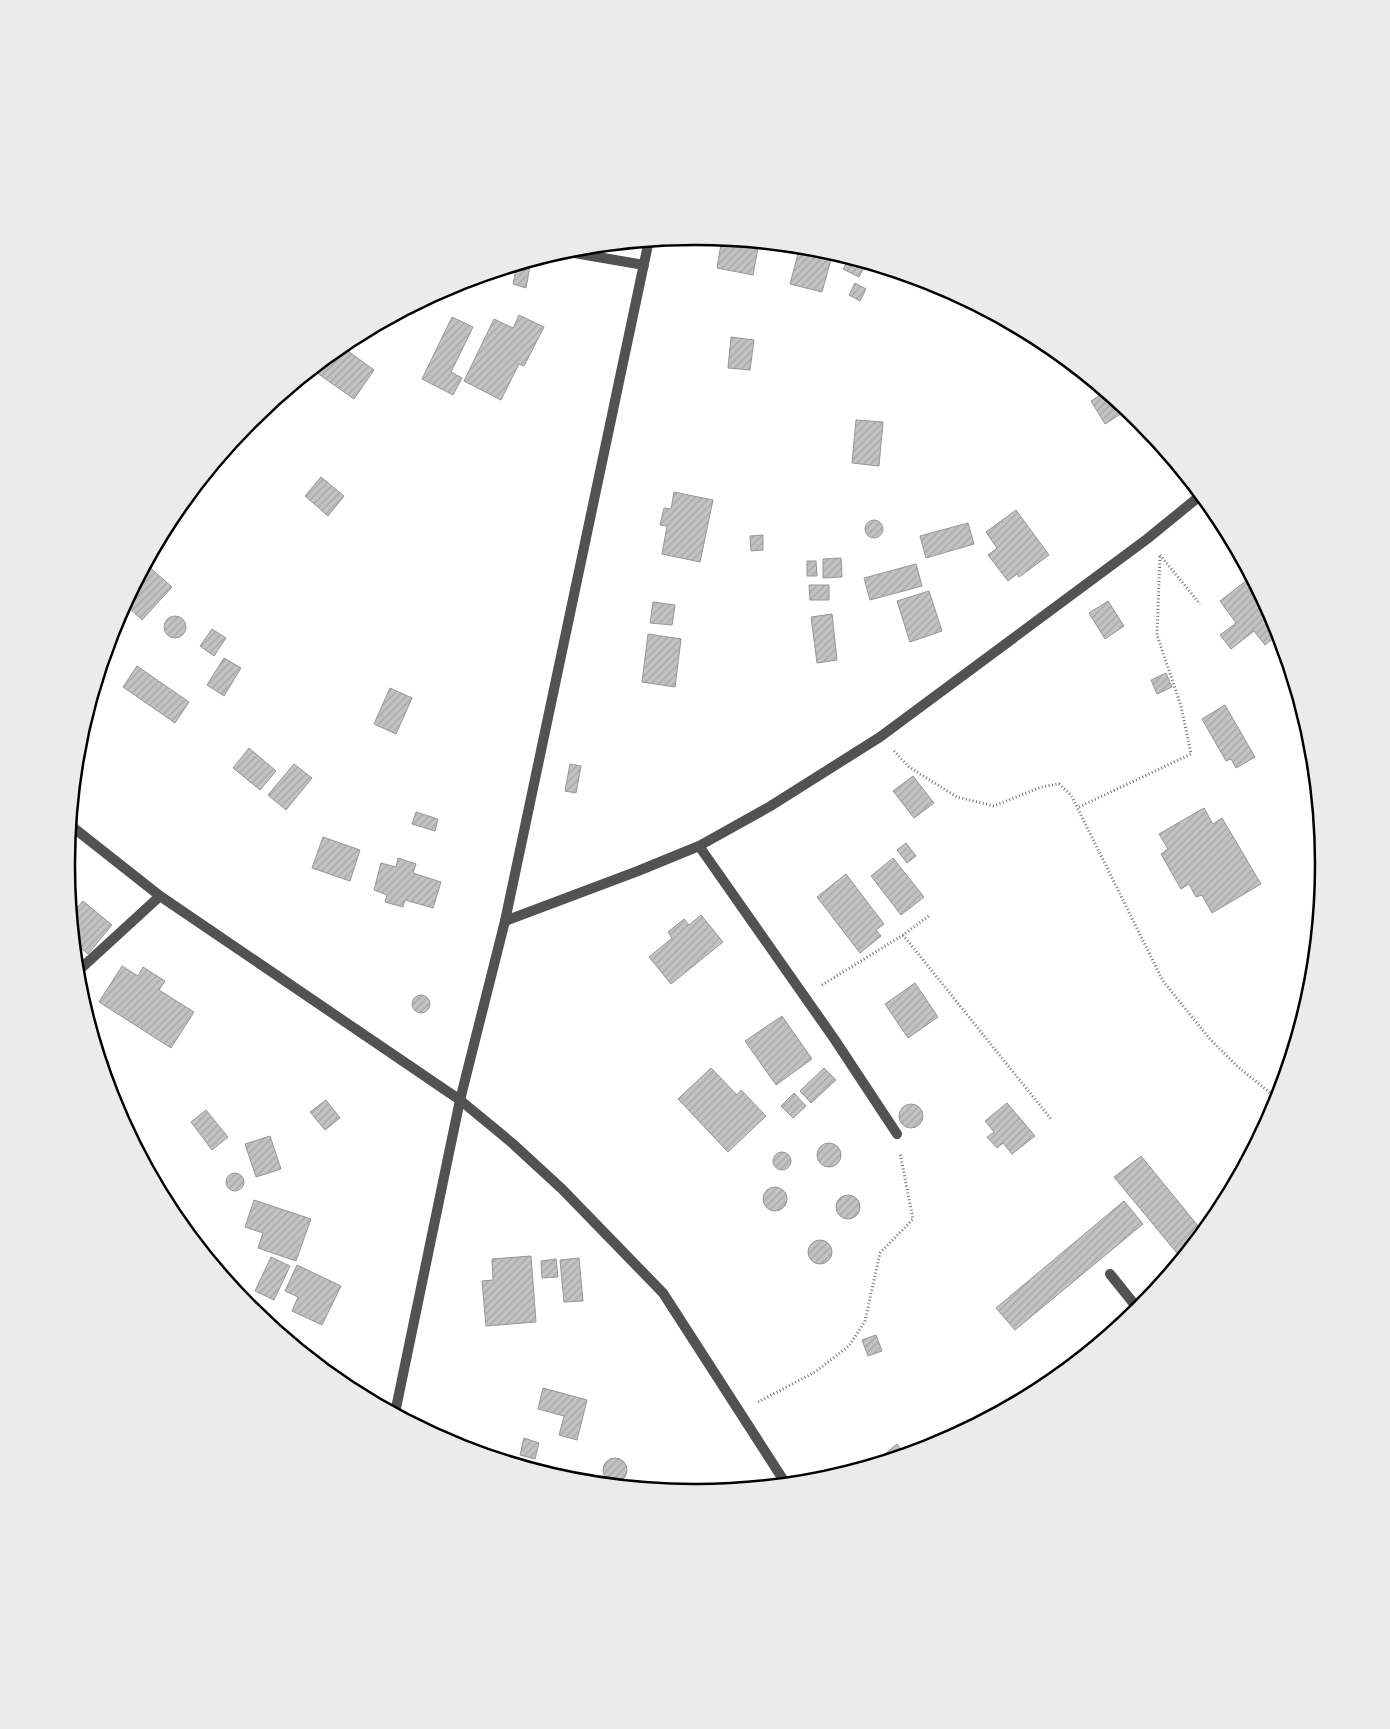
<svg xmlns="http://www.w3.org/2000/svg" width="1390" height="1729" font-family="Figtree,sans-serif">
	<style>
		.building { fill: url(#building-hatch); stroke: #969696 }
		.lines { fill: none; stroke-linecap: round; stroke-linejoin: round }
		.path { stroke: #747474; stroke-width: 3; stroke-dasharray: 1 2.5; stroke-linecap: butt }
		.service { stroke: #525252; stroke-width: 10 }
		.minor { stroke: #525252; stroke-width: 10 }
		.tertiary { stroke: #525252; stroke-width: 10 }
		.rim { fill: none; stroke: #000; stroke-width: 2.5 }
	</style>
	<defs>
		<pattern id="building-hatch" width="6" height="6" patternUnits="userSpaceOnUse" patternTransform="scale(1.25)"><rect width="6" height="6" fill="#c2c2c2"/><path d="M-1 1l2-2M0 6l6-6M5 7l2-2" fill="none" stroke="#a5a5a5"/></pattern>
	</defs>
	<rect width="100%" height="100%" fill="#fff"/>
	<path class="building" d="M722 238 759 242 753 275 717 268Z
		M761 242 792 245 790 253 760 244Z
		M800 246 818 248 833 252 822 292 790 284Z
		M849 259 864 267 859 277 843 269Z
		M521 263 530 266 526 288 513 284 517 265Z
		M855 283 866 289 860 301 849 295Z
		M519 315 544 327 524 366 519 364 501 400 464 381 494 319 513 328Z
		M452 317 473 327 451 372 462 378 453 395 422 379Z
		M731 337 754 340 750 370 728 368Z
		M341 346 374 370 354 399 317 373 330 354Z
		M1105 392 1127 410 1105 424 1091 401Z
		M856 420 883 422 879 466 852 463Z
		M321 477 344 496 328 516 305 496Z
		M674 492 713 500 700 562 662 554 667 526 660 525 664 508 671 509Z
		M1016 510 1049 555 1019 577 1017 574 1008 581 988 555 997 548 986 532Z
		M865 529a9 9 0 1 1 18 0a9 9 0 1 1-18 0Z
		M968 523 974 544 926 558 920 536Z
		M763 535V550L751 551 750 536Z
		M841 558 842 577 823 578V559Z
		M807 561H816L817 576H807Z
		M146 564 172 587 142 620 125 604Z
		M916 564 922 586 870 600 864 578Z
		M1251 577 1272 617 1270 619 1279 634 1265 645 1254 631 1231 649 1220 635 1236 623 1220 601Z
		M809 585H829V600H810Z
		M929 591 942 631 910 642 897 601Z
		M1108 601 1124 626 1105 639 1089 613Z
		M653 602 675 605 672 625 650 623Z
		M832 614 837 660 817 663 811 617Z
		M164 627a11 11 0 1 1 22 0a11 11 0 1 1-22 0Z
		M212 629 226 638 214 656 200 646Z
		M648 634 681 639 675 687 642 682Z
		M224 658 241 668 224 696 207 685Z
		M137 666 189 702 175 723 123 687Z
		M1166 673 1172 687 1157 694 1151 680Z
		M390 688 412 698 396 734 374 724Z
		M1225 705 1255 757 1236 768 1231 759 1226 761 1202 719Z
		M249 748 276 771 260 790 233 768Z
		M294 764 312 778 286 810 268 795Z
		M570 764 581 766 576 793 565 791Z
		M913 776 934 803 914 818 893 791Z
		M1204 808 1213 824 1222 818 1261 884 1212 913 1202 895 1196 897 1189 884 1181 889 1161 854 1168 849 1159 834Z
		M416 812 438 819 435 831 412 824Z
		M323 837 360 850 350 881 312 868Z
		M906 843 916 856 907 863 897 850Z
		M398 858 416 864 413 873 441 882 433 908 405 900 403 907 385 902 387 895 374 890 381 863 396 867Z
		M893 858 924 897 901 915 871 876Z
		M846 874 884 924 876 930 881 936 860 953 817 897Z
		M83 901 112 925 88 954 74 942 71 915Z
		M701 915 723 942 671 984 649 957 672 938 668 932 684 919 689 925Z
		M122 966 138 976 143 967 165 981 159 990 194 1012 171 1048 99 1002Z
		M915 983 938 1017 908 1038 885 1004Z
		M412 1004a9 9 0 1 1 18 0a9 9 0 1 1-18 0Z
		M782 1016 812 1059 776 1085 745 1041Z
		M711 1068 737 1095 741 1090 766 1116 728 1152 678 1099Z
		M824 1068 836 1080 811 1103 800 1091Z
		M794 1093 806 1106 793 1118 781 1106Z
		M326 1100 340 1118 325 1130 310 1112Z
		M1007 1103 1035 1136 1012 1154 1003 1143 997 1148 987 1137 994 1132 985 1121Z
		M899 1116a12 12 0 1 1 24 0a12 12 0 1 1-24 0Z
		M206 1110 228 1137 212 1150 191 1122Z
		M270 1136 281 1169 256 1177 245 1144Z
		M817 1155a12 12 0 1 1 24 0a12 12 0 1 1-24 0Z
		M773 1161a9 9 0 1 1 18 0a9 9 0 1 1-18 0Z
		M1141 1156 1203 1232 1181 1258 1114 1177Z
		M226 1182a9 9 0 1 1 18 0a9 9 0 1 1-18 0Z
		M763 1199a12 12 0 1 1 24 0a12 12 0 1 1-24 0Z
		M836 1207a12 12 0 1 1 24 0a12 12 0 1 1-24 0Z
		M254 1200 311 1219 296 1261 258 1248 263 1233 245 1227Z
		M1124 1201 1143 1224 1015 1330 996 1308Z
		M808 1252a12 12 0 1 1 24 0a12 12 0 1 1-24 0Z
		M531 1256 536 1322 486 1326 482 1281 493 1280 492 1259Z
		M271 1257 290 1266 274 1300 255 1291Z
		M579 1258 583 1301 564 1302 560 1260Z
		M556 1259 558 1277 542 1278 541 1261Z
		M297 1265 341 1286 322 1325 292 1311 298 1297 285 1291Z
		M876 1335 882 1351 868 1356 862 1340Z
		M543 1388 587 1400 577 1440 559 1435 564 1416 538 1409Z
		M524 1438 539 1443 535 1459 520 1455Z
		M897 1444 905 1455 872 1465Z
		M603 1470a12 12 0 1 1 24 0a12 12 0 1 1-24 0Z"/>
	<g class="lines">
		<path class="path" d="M1160 555 1200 604
			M894 751 909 767 957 797 994 806 1041 787 1059 784 1071 795 1163 981 1209 1038 1238 1067 1278 1099
			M1079 807 1191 754 1181 706 1157 635 1160 556
			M903 935 1051 1119
			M822 985 903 935 930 915
			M758 1402 815 1372 849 1346 865 1321 880 1253 913 1219 900 1153"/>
		<path class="service" d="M1110 1274 1139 1310"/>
		<path class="minor" d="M563 251 644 265
			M70 825 160 896 460 1100 395 1413
			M699 846 835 1040 897 1134
			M505 921 638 871 699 846 769 807 880 737 1147 539 1201 495
			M77 972 160 896"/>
		<path class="tertiary" d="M649 240 505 921 460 1100 512 1143 562 1189 663 1293 786 1484"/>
	</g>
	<path d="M0 0H1390V1729H0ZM694 245H696A619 619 0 0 1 1315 864V865A619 619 0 0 1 696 1484H694A619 619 0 0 1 75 865V864A619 619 0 0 1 694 245Z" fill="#ebebeb" fill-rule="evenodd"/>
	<path class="rim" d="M694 245H696A619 619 0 0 1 1315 864V865A619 619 0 0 1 696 1484H694A619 619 0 0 1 75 865V864A619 619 0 0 1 694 245Z"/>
</svg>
